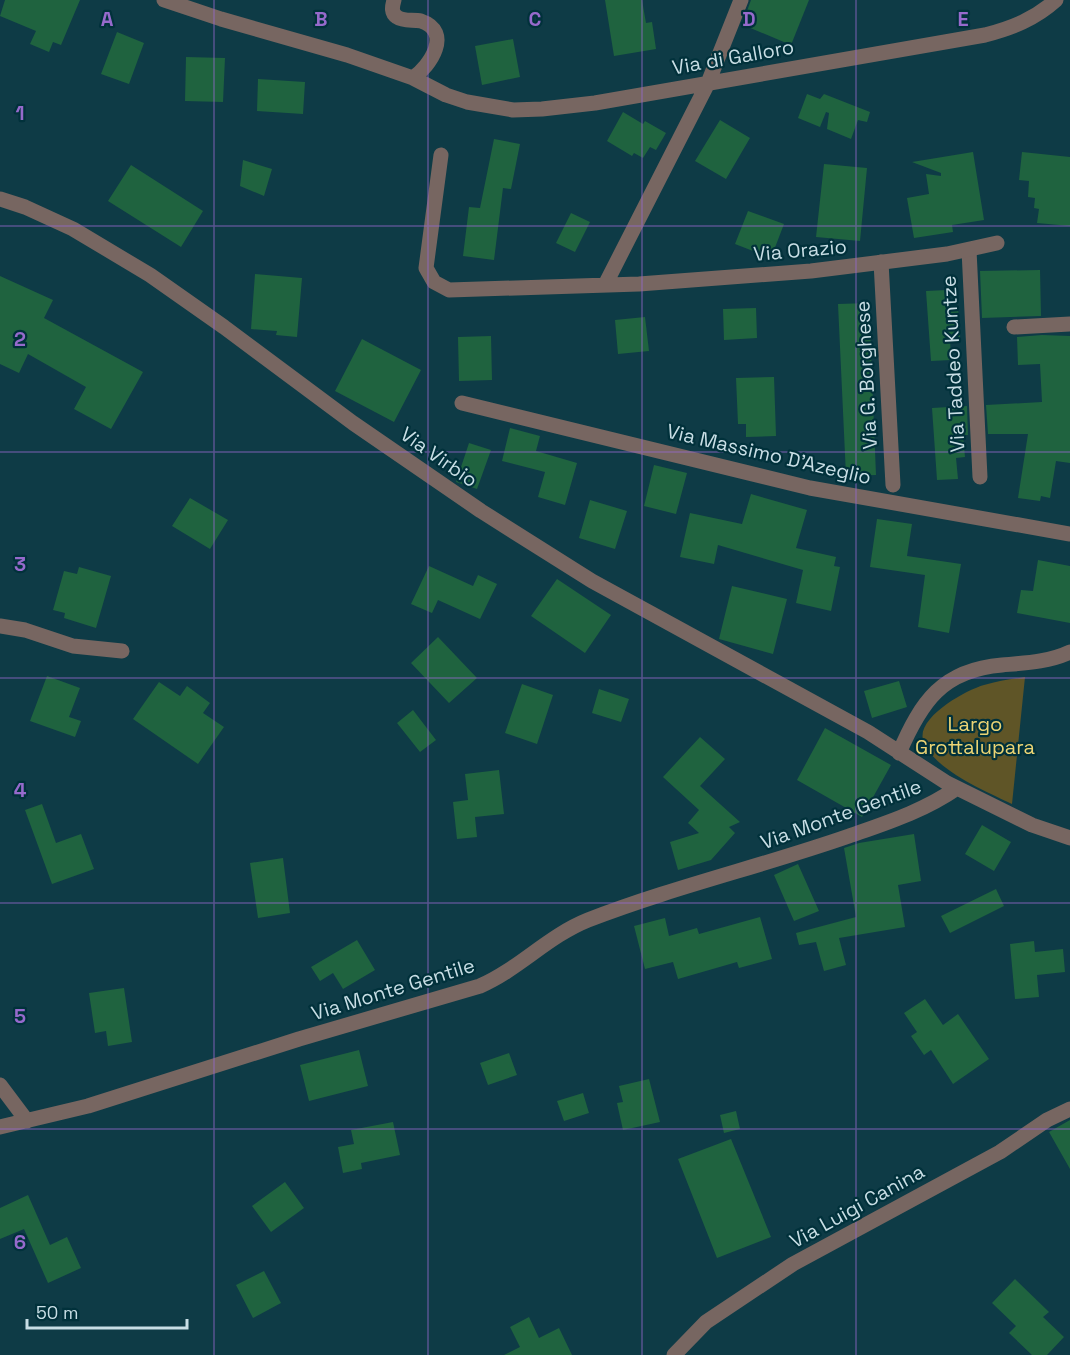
<svg xmlns="http://www.w3.org/2000/svg" width="1070" height="1355" font-family="'Space Grotesk',sans-serif">
	<style>
		.green { fill: #5f5527 }
		.building { fill: #1f633f }
		.lines { fill: none; stroke-linecap: round; stroke-linejoin: round }
		.pedestrian { stroke: #776661; stroke-width: 15 }
		.minor { stroke: #776661; stroke-width: 15 }
		.grid { fill: none; stroke: #966acc; stroke-width: 1.5; stroke-opacity: 0.55 }
		.labels { text-anchor: middle; stroke-width: 4.5; stroke-linejoin: round; paint-order: stroke }
		.street-label { font-size: 20px; fill: #c8dee5; stroke: #01313b }
		.park-label { font-size: 20px; fill: #ebd474; stroke: #01313b }
		.grid-label { font-size: 20px; text-anchor: middle; font-weight: bold; fill: #966acc; stroke: #01313b; stroke-width: 4.5; stroke-linejoin: round; paint-order: stroke }
	</style>
	<rect width="100%" height="100%" fill="#0e3b46"/>
	<path class="green" d="M1025 677 1012 804C987 792 932 769 923 740 917 717 966 690 984 685 998 681 1012 679 1025 677Z"/>
	<path class="building" d="M5 0H80L61 45 53 42 49 52 30 44 36 31 0 16Z
		M605 0H642L646 23 652 22 656 49 614 56Z
		M751 0H809L791 45 748 27 754 13 747 11Z
		M117 32 144 43 129 84 101 74Z
		M513 39 520 77 482 85 475 46Z
		M186 57 225 58 223 102 185 101Z
		M258 79 305 82 303 114 257 111Z
		M807 94 820 99 824 94 870 112 867 122 858 120 851 139 827 129 829 113 826 112 820 127 798 118Z
		M623 112 643 124 645 121 666 133 656 150 650 147 643 158 634 153 632 156 607 141Z
		M720 120 750 138 726 179 695 161Z
		M494 139 520 144 511 189 503 188 494 260 463 256 469 207 480 208Z
		M973 152 984 220 952 225 953 232 914 238 907 198 929 194 926 174 941 176V173L912 162Z
		M1022 152 1070 157V226L1037 223 1039 209 1034 208 1035 198 1028 197 1029 181 1019 180Z
		M243 160 272 169 264 196 240 186Z
		M824 164 867 168 860 241 816 237Z
		M131 165 203 211 181 247 108 201Z
		M748 211 784 224 771 258 735 244Z
		M571 213 590 222 575 252 556 243Z
		M1040 270 1041 316 982 318 980 271Z
		M255 274 302 278 297 337 276 335 277 331 251 329Z
		M0 276 53 300 44 318 143 372 111 429 74 409 86 387 28 354 19 373 0 364Z
		M947 290 948 309 958 308 960 338H950L951 360 931 361 926 291Z
		M869 303 876 475 846 476 838 304Z
		M756 308 757 338 724 340 723 309Z
		M645 317 649 351 618 354 615 320Z
		M1042 335 1070 336V463L1056 461 1050 498 1041 496 1040 501 1018 498 1028 434H988L986 405 1042 402 1040 364 1018 365 1017 337Z
		M491 336 492 380 459 381 458 337Z
		M362 339 421 370 394 422 335 391Z
		M774 377 776 436 746 437V424H738L736 378Z
		M967 406 968 435H963L965 457 956 458 958 479 937 480 932 408Z
		M510 428 540 436 536 451 577 463 565 505 538 497 545 472 502 461Z
		M469 443 491 450 477 489 456 482Z
		M654 465 687 473 676 514 644 506Z
		M751 494 807 510 796 548 836 557 834 566 840 567 831 611 796 603 803 570 718 545 714 564 680 557 690 513 742 524Z
		M190 498 228 520 210 549 172 526Z
		M590 500 627 511 615 549 579 538Z
		M877 519 912 524 907 556 961 564 949 633 918 627 925 575 870 567Z
		M1038 560 1070 566V623L1017 613 1021 590 1033 591Z
		M429 566 473 586 478 575 497 584 480 619 438 600 432 613 411 604Z
		M79 567 111 576 96 628 64 618 65 613 53 610 64 571 77 574Z
		M557 579 611 615 585 653 531 616Z
		M732 586 787 599 773 654 719 639Z
		M438 637 477 678 449 703 411 663Z
		M47 676 80 688 69 717 81 721 75 737 30 721Z
		M899 681 907 707 872 718 864 691Z
		M159 682 180 696 187 686 210 703 203 713 224 727 198 764 133 719Z
		M522 684 553 695 537 744 505 733Z
		M599 689 629 699 621 722 592 713Z
		M413 710 436 740 420 752 397 723Z
		M825 728 891 765 862 817 797 780Z
		M700 737 725 759 700 786 740 822 729 827 735 833 711 860 678 870 670 842 699 833 688 823 699 810 663 777Z
		M499 770 504 814 475 817 477 837 457 839 453 802 468 800 465 774Z
		M42 804 56 843 81 834 94 869 52 884 25 810Z
		M982 825 1011 842 994 871 965 854Z
		M914 834 921 881 898 885 905 927 839 938 846 965 824 971 816 942 799 945 796 933 856 917 844 848 859 843Z
		M283 858 290 913 258 918 250 863Z
		M798 864 819 911 794 921 774 875Z
		M996 889 1004 906 950 933 941 916Z
		M760 917 772 959 739 968 737 962 678 979 673 962 645 969 634 926 665 918 669 936 697 928 699 934Z
		M357 940 375 970 343 989 333 973 320 981 311 967Z
		M1034 941 1035 952 1063 949 1065 972 1037 975 1039 997 1015 999 1010 944Z
		M124 988 132 1042 108 1046 106 1031 95 1033 89 993Z
		M925 999 943 1025 958 1014 989 1059 953 1084 931 1050 924 1055 911 1036 917 1032 904 1013Z
		M359 1050 368 1086 309 1101 300 1065Z
		M509 1053 517 1075 488 1085 480 1063Z
		M649 1079 660 1122 623 1130 617 1103 623 1102 619 1086Z
		M583 1093 589 1113 564 1121 557 1101Z
		M736 1111 740 1129 724 1133 720 1115Z
		M1070 1120V1169L1049 1132Z
		M393 1122 400 1155 361 1163 362 1169 343 1173 338 1147 354 1144 351 1130Z
		M731 1139 771 1237 717 1258 678 1159Z
		M285 1182 304 1208 271 1232 252 1206Z
		M28 1195 50 1245 67 1237 81 1268 48 1283 24 1229 0 1239V1208Z
		M264 1271 281 1303 253 1318 236 1285Z
		M1015 1279 1049 1312 1043 1317 1064 1337 1047 1355H1032L1009 1333 1016 1326 992 1303Z
		M529 1317 539 1338 559 1328 572 1355H504L520 1347 510 1327Z"/>
	<g class="lines">
		<path class="pedestrian" d="M969 250 980 477
			M881 262 893 485"/>
		<path class="minor" d="M164 0 221 19 347 55 413 78 446 95 467 102 513 110 542 109 595 103 985 35C1012 28 1035 19 1056 0
			M394 0C392 7 391 13 397 17 404 22 413 19 421 21 453 32 430 66 413 78
			M441 155 426 268 434 282 449 290 639 284 811 271 947 254 997 243
			M0 199 25 207 73 229 150 275 224 327 353 423 481 511 592 581 868 732 947 783 1032 825 1070 838
			M605 285 708 83 741 0
			M1014 327 1070 324
			M462 403 810 488 1070 534
			M0 626 25 630 73 646 122 651
			M899 753C921 702 942 670 1002 665 1025 663 1049 662 1070 652
			M0 1085 27 1121
			M0 1127 88 1106 299 1039 480 986C519 969 548 936 588 920 673 887 763 866 849 836 886 823 924 811 957 788
			M674 1355 706 1322 793 1264 1000 1152 1047 1120 1070 1109"/>
	</g>
	<path class="grid" d="M214 0V1355M428 0V1355M642 0V1355M856 0V1355M0 226H1070M0 452H1070M0 678H1070M0 903H1070M0 1129H1070"/>
	<g class="labels">
		<g class="street-label">
			<text transform="translate(733 57) rotate(-10)" y="7">Via di Galloro</text>
			<text transform="translate(800 250) rotate(-5)" y="7">Via Orazio</text>
			<text transform="translate(953 364) rotate(-93)" y="7">Via Taddeo Kuntze</text>
			<text transform="translate(866 375) rotate(-93)" y="7">Via G. Borghese</text>
			<text transform="translate(769 454) rotate(13)" y="7">Via Massimo D'Azeglio</text>
			<text transform="translate(439 457) rotate(35)" y="7">Via Virbio</text>
			<text transform="translate(841 814) rotate(-20)" y="7">Via Monte Gentile</text>
			<text transform="translate(393 989) rotate(-17)" y="7">Via Monte Gentile</text>
			<text transform="translate(857 1206) rotate(-29)" y="7">Via Luigi Canina</text>
		</g>
		<g class="park-label">
			<text x="975" y="731">Largo<tspan x="975" dy="23">Grottalupara</tspan></text>
		</g>
	</g>
	<g class="grid-label">
		<text x="107" y="26">A</text>
		<text x="321" y="26">B</text>
		<text x="535" y="26">C</text>
		<text x="749" y="26">D</text>
		<text x="963" y="26">E</text>
		<text x="20" y="120">1</text>
		<text x="20" y="346">2</text>
		<text x="20" y="571">3</text>
		<text x="20" y="797">4</text>
		<text x="20" y="1023">5</text>
		<text x="20" y="1249">6</text>
	</g>
	<path d="M27 1319v9h160v-9" fill="none" stroke="#c8dee5" stroke-width="3"/>
	<text x="36" y="1319" font-size="18" fill="#c8dee5" stroke="#01313b" stroke-width="4.5" paint-order="stroke">50 m</text>
</svg>
